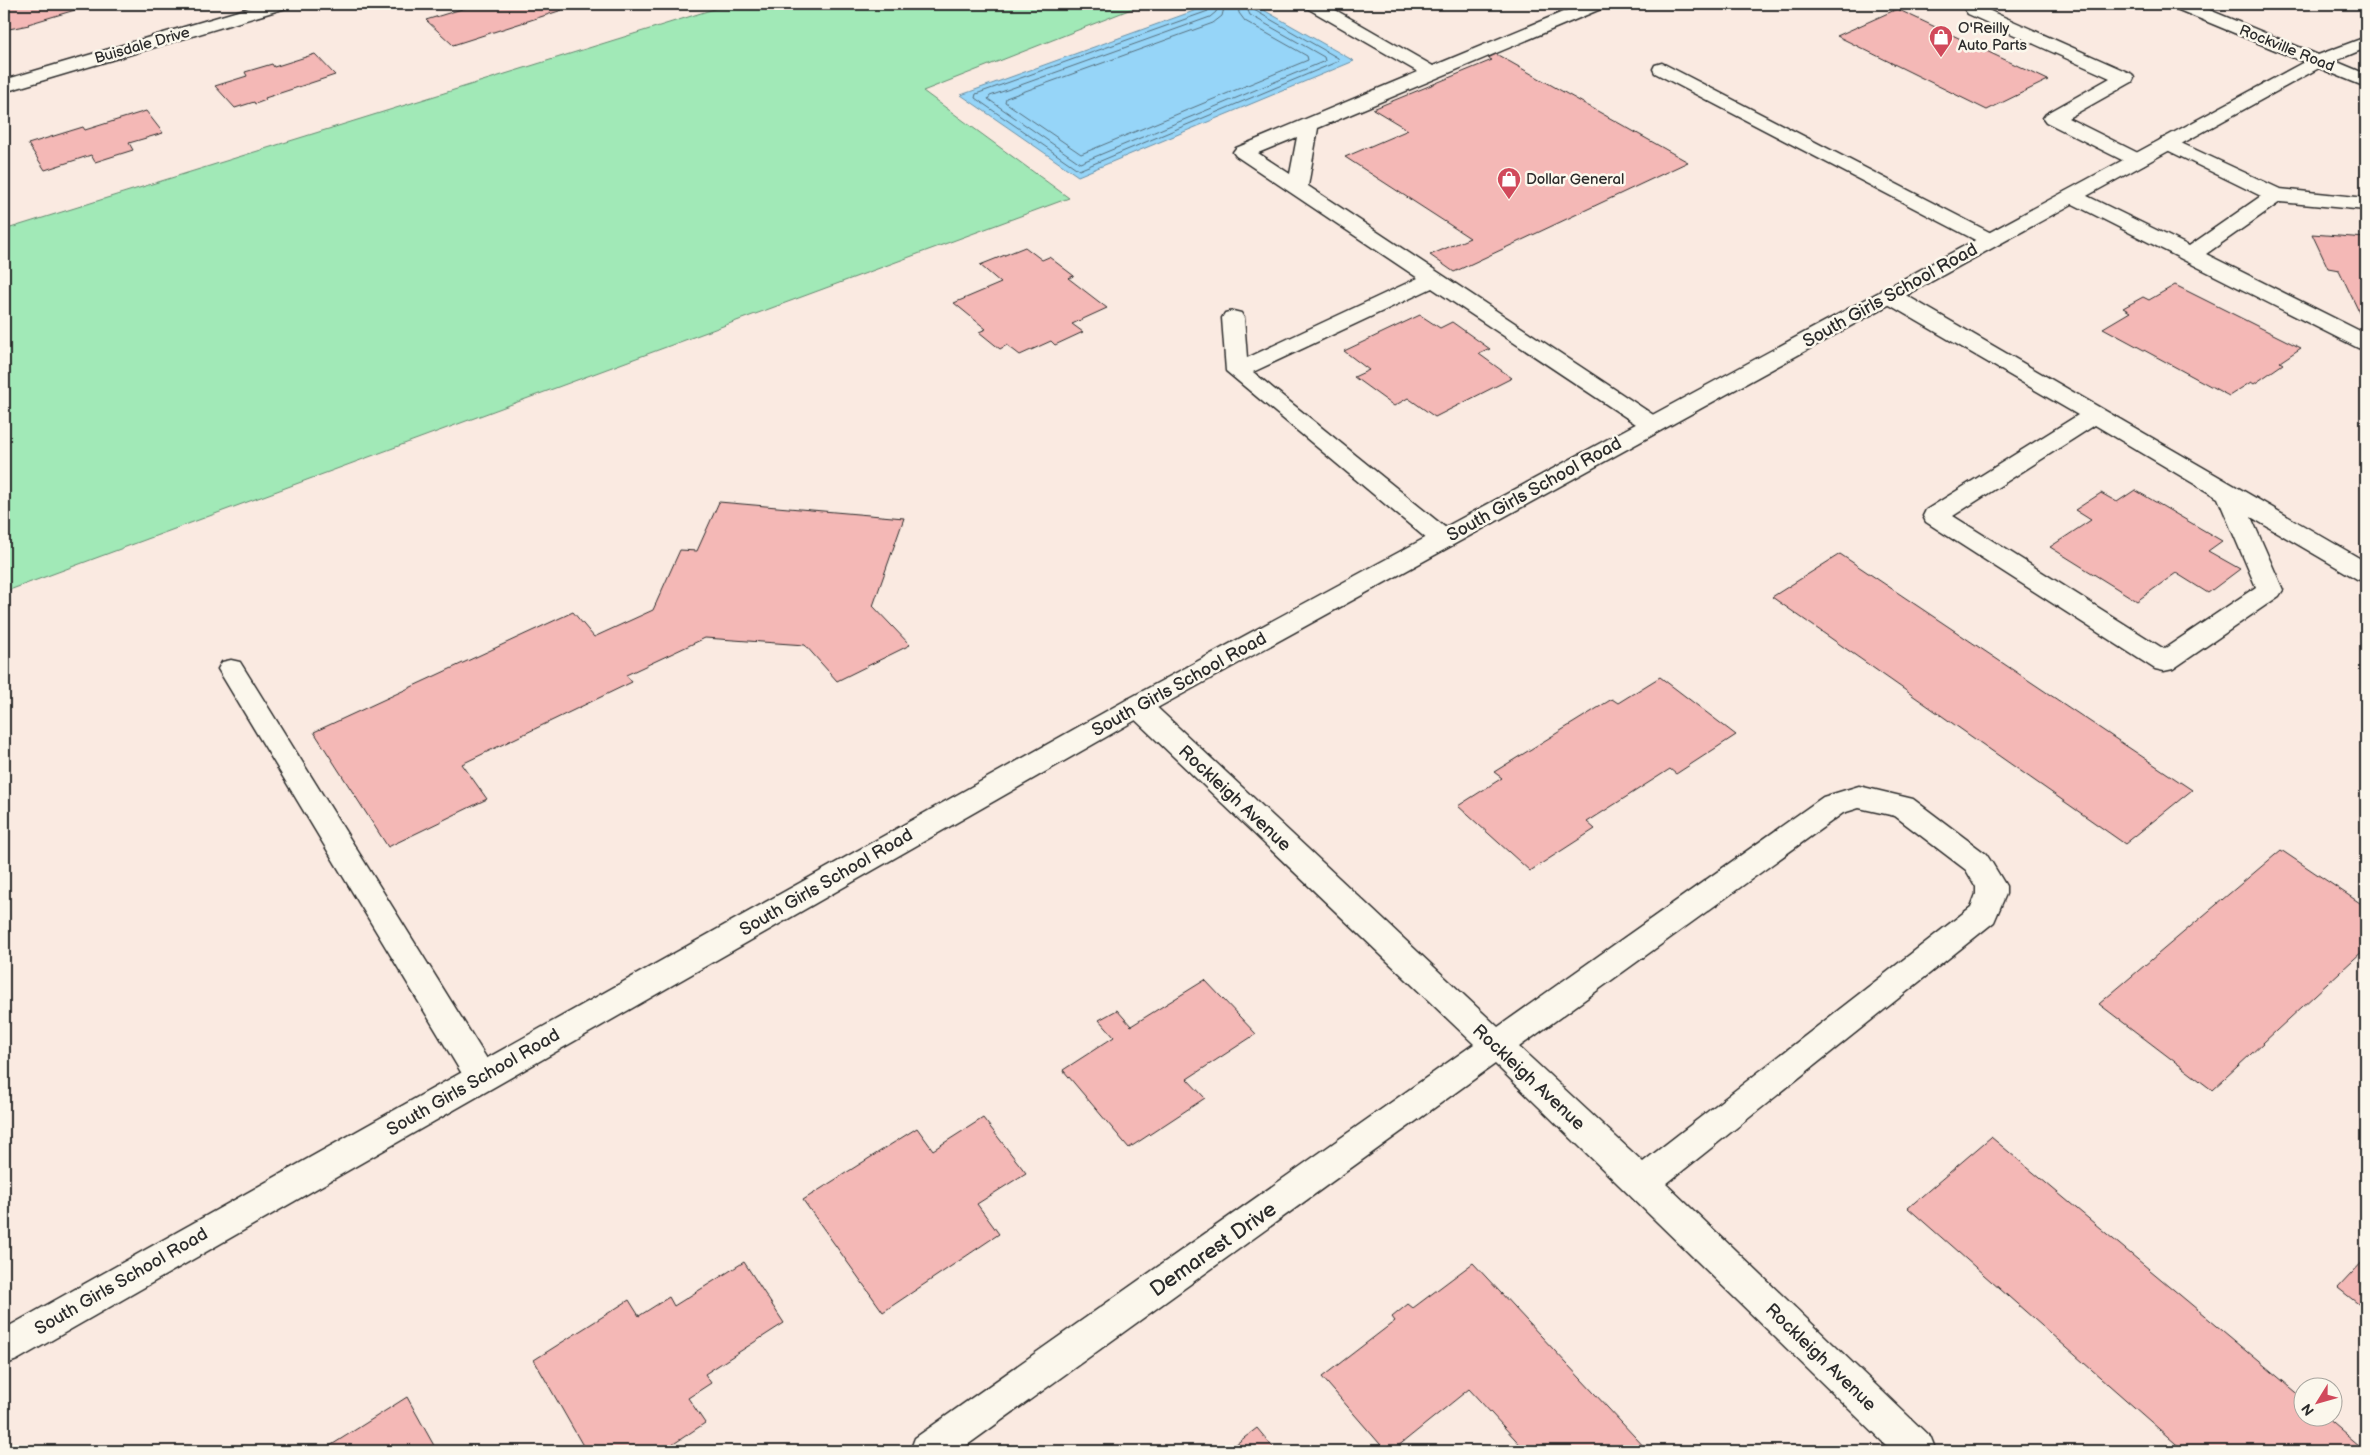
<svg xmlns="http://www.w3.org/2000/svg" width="2370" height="1455" font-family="'Balsamiq Sans',sans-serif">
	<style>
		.green { fill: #a1e9b7; stroke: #668a71 }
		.water { fill: #96d5f8; stroke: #6b91a6 }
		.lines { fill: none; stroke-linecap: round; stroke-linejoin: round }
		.shore { stroke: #566f7d; stroke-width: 1 }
		.building { fill: #f4b8b6; stroke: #2b2b2b }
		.minor-casing { stroke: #2b2b2b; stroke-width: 3 }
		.major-casing { stroke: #2b2b2b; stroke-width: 3 }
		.minor { fill: #fbf7ec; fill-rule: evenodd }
		.major { fill: #fbf7ec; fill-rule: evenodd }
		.labels { text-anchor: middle; stroke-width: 5; stroke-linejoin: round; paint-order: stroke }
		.far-poi-label { font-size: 15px; fill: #2b2b2b; stroke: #fbf7ec; text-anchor: start }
		.far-street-label { font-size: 15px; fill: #2b2b2b; stroke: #fbf7ec }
		.street-label { font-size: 18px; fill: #2b2b2b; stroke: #fbf7ec }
		.near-street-label { font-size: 21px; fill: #2b2b2b; stroke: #fbf7ec }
	</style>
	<rect width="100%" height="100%" fill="#faeae1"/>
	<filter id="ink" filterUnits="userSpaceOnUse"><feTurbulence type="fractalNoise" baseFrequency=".02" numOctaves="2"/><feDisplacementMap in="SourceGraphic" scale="10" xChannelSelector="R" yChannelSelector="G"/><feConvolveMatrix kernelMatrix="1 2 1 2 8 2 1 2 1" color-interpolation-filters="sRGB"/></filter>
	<g filter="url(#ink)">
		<path class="green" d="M730 4H1144L923 91 1069 198 4 592V230Z"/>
		<path class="water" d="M1213 4H1253L1354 61 1078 176 961 95Z"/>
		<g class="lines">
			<path class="shore" d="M1212 4 1208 11 976 94 975 98 1079 170 1339 61 1338 58 1254 10 1252 4
				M1218 4 1216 12 1210 17 990 96 988 99 1080 163 1325 61 1324 57 1250 15 1245 4
				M1225 4 1222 16 1213 23 1006 98 1005 102 1081 154 1308 60 1307 56 1245 21 1239 13 1238 4"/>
		</g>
		<path class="building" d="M17 4H70L75 10 28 24 29 25 4 30V7Z
			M478 4H555L562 10 453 45 426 20Z
			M1897 9 2048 80 1987 110 1837 36Z
			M315 54 335 75 265 98 266 100 255 104 254 102 235 108 215 86 247 76 245 72 272 64 274 67Z
			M1496 54 1688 162 1454 272 1430 255 1470 238 1345 157 1408 130 1373 109 1492 60 1488 58Z
			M146 111 163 133 129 143 133 150 95 162 91 155 45 170 28 144 83 127 85 130Z
			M2312 234 2366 238V314H2360L2339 270 2328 268Z
			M1025 247 1042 260 1049 257 1074 276 1068 278 1107 308 1072 324 1083 332 1055 345 1051 341 1020 355 1007 345 1000 349 979 332 986 329 954 303 1001 283 980 265Z
			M2175 285 2301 348 2280 362 2283 364 2254 384 2251 382 2229 396 2103 328 2130 312 2123 308 2143 297 2149 300Z
			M1420 315 1440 328 1452 322 1490 349 1479 354 1512 378 1435 417 1408 398 1394 406 1354 377 1369 370 1344 351Z
			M2135 490 2222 541 2208 551 2240 569 2208 593 2176 573 2137 601 2050 547 2091 520 2075 510 2101 493 2117 502Z
			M719 502 904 518 873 606 910 645 837 681 805 645 705 638 626 675 632 682 462 764 487 799 388 847 314 732 573 612 594 637 653 610 680 550 697 551Z
			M1840 554 2192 790 2125 844 1772 597Z
			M1660 677 1736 735 1676 774 1670 769 1587 822 1595 829 1530 871 1458 806 1502 778 1494 772 1612 699 1618 703Z
			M2281 850 2366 907V948L2212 1090 2099 1004Z
			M1205 980 1256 1034 1187 1079 1205 1098 1129 1148 1063 1070 1114 1037 1099 1020 1117 1010 1131 1026Z
			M983 1118 1026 1173 977 1204 999 1234 883 1312 803 1200 917 1128 933 1150Z
			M1991 1137 2302 1397V1418H2327L2366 1451H2184L1908 1208Z
			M2366 1258V1310L2338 1288Z
			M744 1262 784 1323 705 1374 711 1383 688 1398 705 1423 663 1451H586L534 1360 629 1300 639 1316 669 1297 674 1306Z
			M1473 1263 1648 1451H1526L1469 1389 1392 1451H1386L1322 1377 1395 1321 1392 1317 1408 1304 1413 1308Z
			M407 1397 437 1451H322Z
			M1257 1428 1276 1451H1227Z"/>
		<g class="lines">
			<g class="minor-casing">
				<path id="minor" d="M262 4H289L286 8 4 92V80Z
					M1304 4H1325L1433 66 1582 4H1606L1603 8 1318 128 1308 186 1661 420 1665 425 1661 430 1653 432 1645 430 1432 288 1253 372 1452 533 1455 539 1452 545 1443 547 1434 545 1226 371 1222 318 1225 313 1233 311 1241 313 1244 318 1247 358 1418 278 1236 156 1233 152 1236 148 1418 72 1307 8ZM1297 137 1290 174 1258 153Z
					M1973 4H1995L1988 10 2132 74 2134 78 2132 82 2068 118 2144 156 2147 160 2144 164 2137 166 2130 164 2046 122 2043 118 2046 114 2110 78 1968 14 1965 10Z
					M1662 63 1997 236 2001 240 1997 244 1990 246 1983 244 1655 73 1653 69 1655 65Z
					M2168 137 2280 189 2366 198V210L2280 202 2206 254 2366 334V350L2358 348 2065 200 2062 196 2065 192 2072 190 2079 192 2189 246 2261 196 2161 147 2158 143 2161 139Z
					M1889 288 1897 290 2366 562V582L2357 579 2251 517 2283 590 2279 596 2173 669 2164 671 2155 669 1926 522 1923 516 1926 510 2078 415 1881 300 1878 295 1881 290ZM2095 425 2218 498 2256 587 2164 649 1953 516Z
					M231 660 240 662 492 1067 497 1077 492 1087 481 1091 470 1087 218 669 222 662Z
					M1138 696 1148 699 1498 1027 1823 797 1859 786 1913 799 1986 854 1992 863 2006 886V894L1994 922 1666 1184 1931 1438 1936 1451H1892L1495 1064 959 1451H910L915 1438 1474 1044 1128 713 1124 706 1128 699ZM1859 808 1895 816 1966 870 1976 887V894L1971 907 1643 1162 1519 1047 1843 813Z"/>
			</g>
			<g class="major-casing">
				<path id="major" d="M2171 4H2195L2318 55 2366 37V48L2335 61 2366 74V87L2319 68 1148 713 17 1360 4 1365V1329L1128 699 2304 62 2174 8Z"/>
			</g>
			<use href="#minor" class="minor"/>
			<use href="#major" class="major"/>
		</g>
	</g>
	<defs>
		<g id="shop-pin" transform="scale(1.25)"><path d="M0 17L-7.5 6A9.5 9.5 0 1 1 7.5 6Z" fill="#d1495b" stroke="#fbf7ec"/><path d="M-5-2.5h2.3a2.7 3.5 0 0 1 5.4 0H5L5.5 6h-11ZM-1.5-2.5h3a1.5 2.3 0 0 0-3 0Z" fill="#fff"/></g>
	</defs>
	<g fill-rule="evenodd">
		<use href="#shop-pin" x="1941" y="37"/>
		<use href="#shop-pin" x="1509" y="179"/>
	</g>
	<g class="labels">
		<g class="far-poi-label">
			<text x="1958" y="33">O'Reilly<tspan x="1958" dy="17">Auto Parts</tspan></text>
			<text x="1526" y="184">Dollar General</text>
		</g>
		<g class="far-street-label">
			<text transform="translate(142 45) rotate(-16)" y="5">Buisdale Drive</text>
			<text transform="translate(2287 48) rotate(22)" y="5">Rockville Road</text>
		</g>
		<g class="street-label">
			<text transform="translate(1890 295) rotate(-29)" y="6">South Girls School Road</text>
			<text transform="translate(1534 489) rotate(-29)" y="6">South Girls School Road</text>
			<text transform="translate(1179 684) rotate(-29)" y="6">South Girls School Road</text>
			<text transform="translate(1235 798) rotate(43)" y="6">Rockleigh Avenue</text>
			<text transform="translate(826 882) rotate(-30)" y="6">South Girls School Road</text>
			<text transform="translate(1529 1077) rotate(43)" y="6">Rockleigh Avenue</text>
			<text transform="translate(473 1082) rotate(-30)" y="6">South Girls School Road</text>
			<text transform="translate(121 1281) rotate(-30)" y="6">South Girls School Road</text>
			<text transform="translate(1821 1357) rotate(44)" y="6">Rockleigh Avenue</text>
		</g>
		<g class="near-street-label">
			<text transform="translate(1213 1249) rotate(-35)" y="7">Demarest Drive</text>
		</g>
	</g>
	<rect width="2370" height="1455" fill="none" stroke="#fbf7ec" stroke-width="20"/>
	<rect x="10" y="10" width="2350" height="1435" fill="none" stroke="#2b2b2b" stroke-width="2" filter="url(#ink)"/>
	<g transform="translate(2318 1402) rotate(233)"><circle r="24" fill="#fbf7ec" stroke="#a8a59f"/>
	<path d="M0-4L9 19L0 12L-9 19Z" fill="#d1495b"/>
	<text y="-8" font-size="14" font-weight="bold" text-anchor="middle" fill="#2b2b2b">N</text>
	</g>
</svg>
